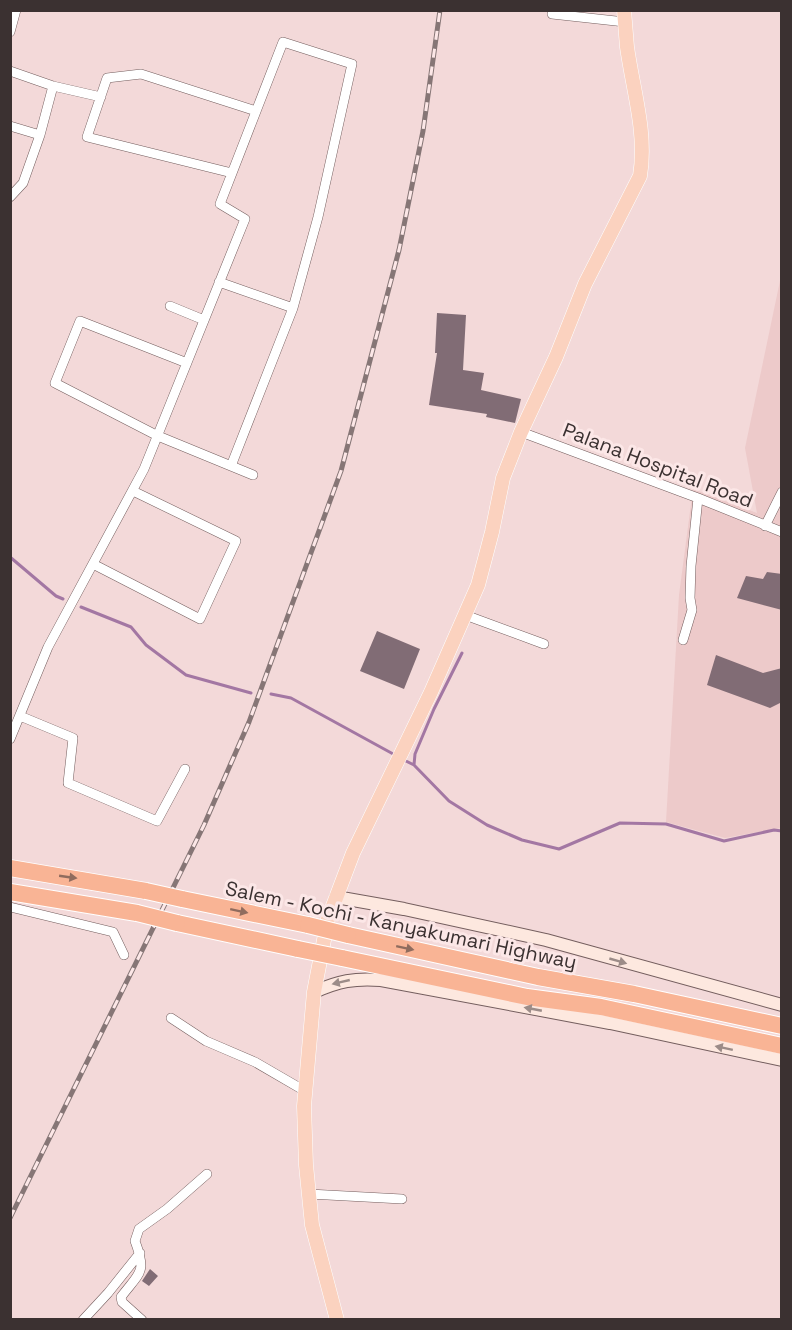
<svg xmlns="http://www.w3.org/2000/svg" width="792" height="1330" font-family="'Space Grotesk',sans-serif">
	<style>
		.built { fill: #edcaca }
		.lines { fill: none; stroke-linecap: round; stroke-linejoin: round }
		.stream { stroke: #a377a3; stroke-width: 3 }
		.building { fill: #816c75 }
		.street-casing { stroke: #745e5e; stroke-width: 10 }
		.secondary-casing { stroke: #745e5e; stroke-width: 14 }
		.primary-casing { stroke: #fff; stroke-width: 15 }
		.highway-casing { stroke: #fff; stroke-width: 18 }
		.street { stroke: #fff; stroke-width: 9 }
		.secondary { stroke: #fde8df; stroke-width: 12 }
		.primary { stroke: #fbd2bf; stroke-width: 14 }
		.highway { stroke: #f9b495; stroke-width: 16 }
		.rail-casing { stroke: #867676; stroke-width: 5 }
		.rail { stroke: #fce7e7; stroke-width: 3; stroke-dasharray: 9; stroke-linecap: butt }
		.highway-bridge-casing { stroke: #fff; stroke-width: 18; stroke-linecap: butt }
		.highway-bridge { stroke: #f9b495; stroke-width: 16 }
		.oneway { fill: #906c5e }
		.oneway2 { fill: #9c8c88 }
		.labels { text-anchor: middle; stroke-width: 6; stroke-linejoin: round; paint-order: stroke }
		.street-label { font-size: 20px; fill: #3b3131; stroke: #fce7e7 }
	</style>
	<rect width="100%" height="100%" fill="#f3d9d9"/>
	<path class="built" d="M781 276V828L725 838 666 822 679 595 693 489 757 513 745 448Z"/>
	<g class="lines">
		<path class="stream" d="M10 557 56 596 63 599
			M81 607 131 627 146 645 186 675 251 693
			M271 694 291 698 395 755
			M404 760 414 765 449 801 487 825 522 840 559 849 620 823 666 824 724 841 774 830 782 831
			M414 765 415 754 434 709 462 653"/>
	</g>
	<path class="building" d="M437 313 466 315 463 370 484 373 481 390 521 399 515 423 486 417 487 414 429 405 437 353H435Z
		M767 572 782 574V610L737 598 746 576 763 579Z
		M377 631 420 649 404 689 360 671Z
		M716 655 763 673 782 668V702L770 708 707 685Z
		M150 1269 158 1276 149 1286 142 1281Z"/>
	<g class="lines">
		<g class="street-casing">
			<path id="street" d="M552 14 625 22
				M10 32 16 10
				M10 71 53 86 101 97
				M10 126 40 135
				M232 173 87 137 107 78 141 74 256 111
				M10 197 23 183 40 135 53 86
				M219 282 293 308
				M170 306 204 320
				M187 363 80 321 55 383 158 436 253 475
				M521 432 698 498 782 532
				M765 526 782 492
				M93 564 200 619 236 541 133 491
				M465 615 544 644
				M683 640 692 610 690 598 691 566 698 498
				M20 716 73 738 68 783 157 821 185 769
				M10 739 48 647 144 469 245 219 220 204 283 42 352 64 318 217 293 308 231 466
				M10 907 113 932 124 955
				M171 1018 206 1041 255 1062 305 1091
				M309 1194 402 1199
				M83 1320 108 1293 140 1253
				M142 1320 122 1302 121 1297C140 1272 147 1273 135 1241L139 1229 167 1209 207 1174"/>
		</g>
		<g class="secondary-casing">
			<path id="secondary" d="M336 897 404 909 546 940 782 1005
				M314 992C339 981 354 978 381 980L610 1023 782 1060"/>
		</g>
		<g class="primary-casing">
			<path id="primary" d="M337 1320 312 1225 306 1165 304 1106 314 992 328 919 353 853 431 692 478 585 492 532 503 478 521 432 556 357 585 284 640 176C647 133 633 90 627 47 626 35 625 23 624 10"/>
		</g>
		<g class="highway-casing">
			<path id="highway" d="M10 868 146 891
				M10 892 137 913
				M182 899 308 925
				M177 923 298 949
				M348 935 538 977 634 994 782 1026
				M342 958 527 997 601 1007 782 1046"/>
		</g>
		<use href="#street" class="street"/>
		<use href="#secondary" class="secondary"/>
		<use href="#primary" class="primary"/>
		<use href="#highway" class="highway"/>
		<g class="rail-casing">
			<path id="rail" d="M10 1218 204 825 249 722 341 471 399 250 423 131 440 10"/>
		</g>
		<use href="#rail" class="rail"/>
		<g class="highway-bridge-casing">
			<path id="highway-bridge" d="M146 891 182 899
				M137 913 177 923
				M308 925 348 935
				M298 949 342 958"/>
		</g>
		<use href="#highway-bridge" class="highway-bridge"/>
	</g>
	<defs><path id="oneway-solid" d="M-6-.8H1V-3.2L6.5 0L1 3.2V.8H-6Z" transform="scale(1.5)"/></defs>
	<g class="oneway">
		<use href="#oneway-solid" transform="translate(68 877) rotate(8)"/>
		<use href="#oneway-solid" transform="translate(239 911) rotate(12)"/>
		<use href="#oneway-solid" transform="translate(405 948) rotate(12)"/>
	</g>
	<g class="oneway2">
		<use href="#oneway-solid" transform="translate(618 961) rotate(16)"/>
		<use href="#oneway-solid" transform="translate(341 982) rotate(167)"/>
		<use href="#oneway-solid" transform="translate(533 1009) rotate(-169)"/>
		<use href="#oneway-solid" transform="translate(724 1048) rotate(-168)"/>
	</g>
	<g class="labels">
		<g class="street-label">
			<text transform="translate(658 465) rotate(21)" y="7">Palana Hospital Road</text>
			<text transform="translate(401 925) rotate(12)" y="7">Salem - Kochi - Kanyakumari Highway</text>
		</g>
	</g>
	<rect width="792" height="1330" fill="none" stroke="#3b3131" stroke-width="24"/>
</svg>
